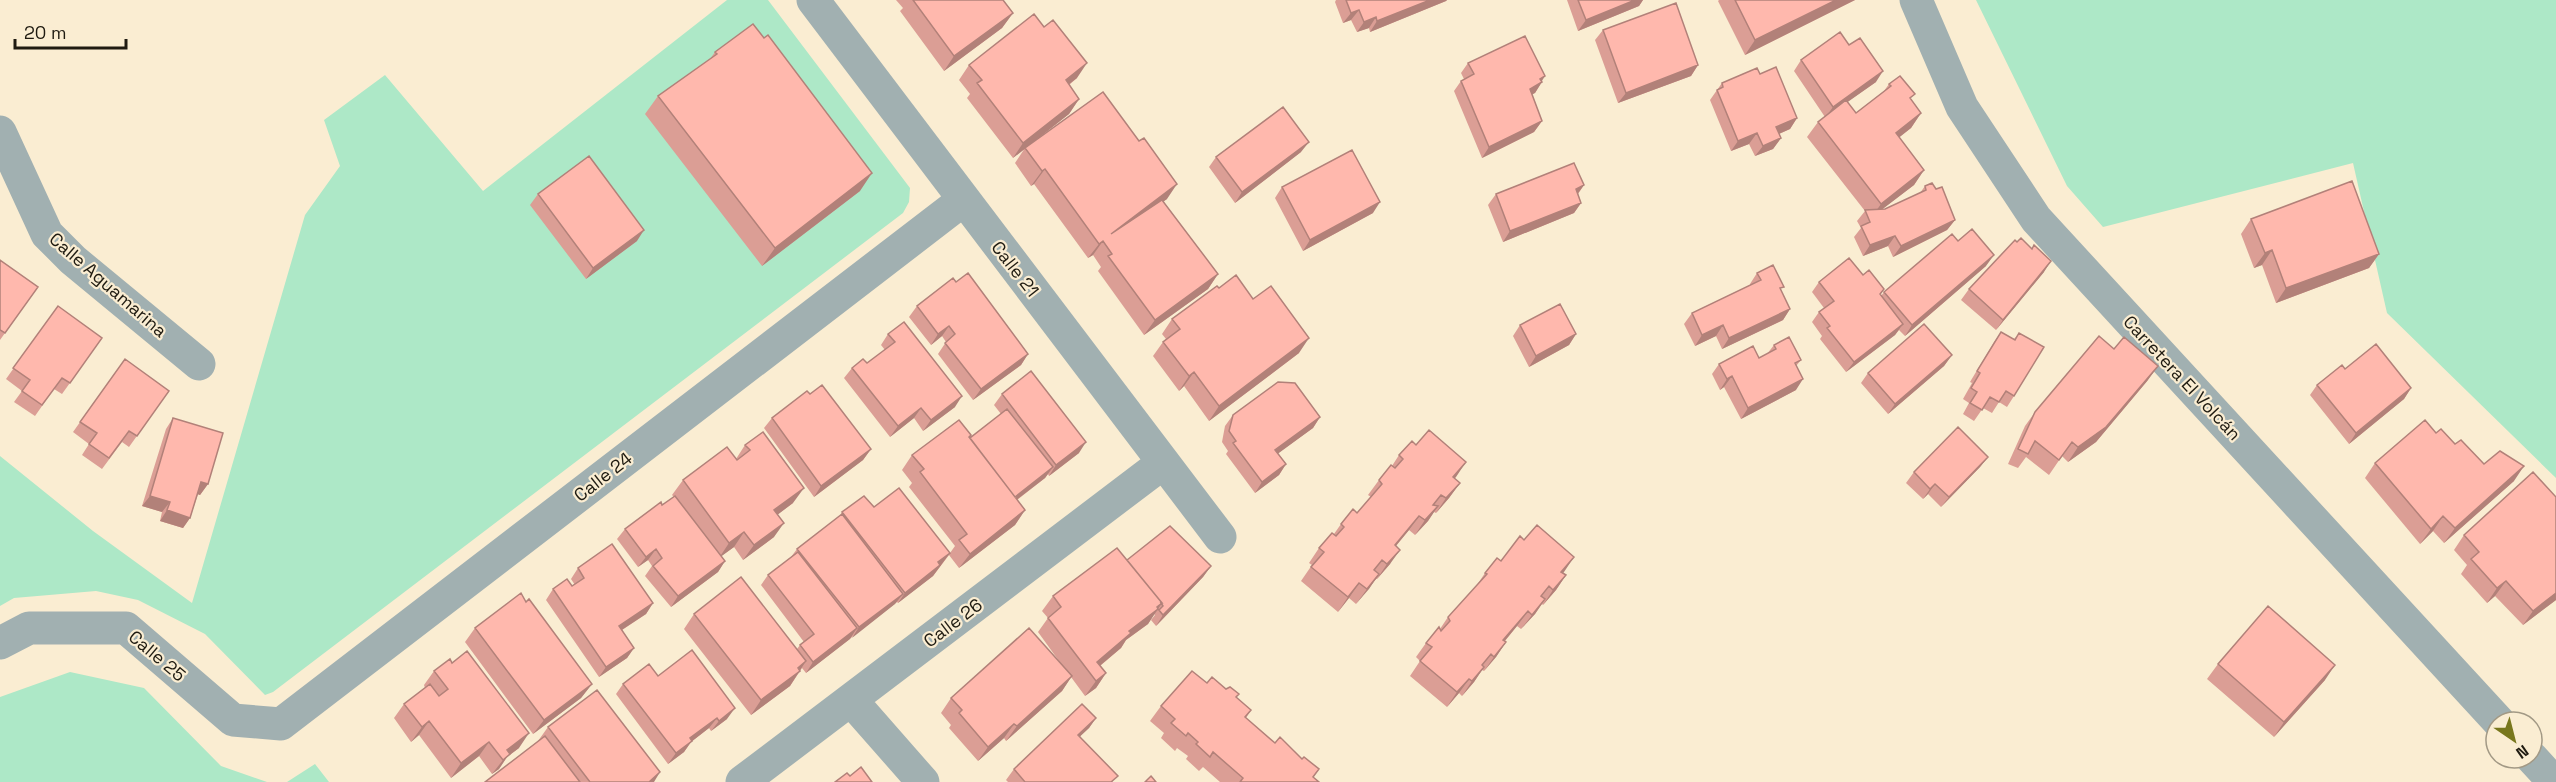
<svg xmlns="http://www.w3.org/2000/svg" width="2556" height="782" font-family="'Space Grotesk',sans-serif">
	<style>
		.green { fill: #ade8c7 }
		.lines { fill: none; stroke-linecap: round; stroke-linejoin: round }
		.minor { stroke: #a1b0b1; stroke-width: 33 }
		.tertiary { stroke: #a1b0b1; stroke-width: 33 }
		.wall { fill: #db9e95 }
		.shaded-wall { fill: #b28179 }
		.building { fill: #ffb8ad; stroke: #b28179; stroke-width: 1.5 }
		.labels { text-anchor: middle; stroke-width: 4.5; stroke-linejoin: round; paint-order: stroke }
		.street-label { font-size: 18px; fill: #1f1b11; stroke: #faedd2 }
	</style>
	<rect width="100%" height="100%" fill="#faedd2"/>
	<path class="green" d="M727 0H768L910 188 909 202 903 213 273 692 265 695 205 634 138 600 96 591 14 598 0 606V456L93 531 192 603 305 215 340 166 324 120 385 75 483 191Z
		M1976 0H2556V478L2387 313 2353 163 2103 227 2067 186Z
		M70 672 144 688 221 766 267 782H0V697Z
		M315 764 329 782H287Z"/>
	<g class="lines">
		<path class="minor" d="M813 0 1220 537
			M0 132 47 234 73 260 199 364
			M0 643 29 628H126L233 720 281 724 962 201
			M851 700 923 782
			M742 782 1163 463"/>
		<path class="tertiary" d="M1916 0 1962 107 2036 219 2499 722
			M2532 758 2554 782"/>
	</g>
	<path class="wall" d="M896 0H1003L1013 13 1002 28 944 71 900 11 903 8Z
		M1336 0H1447L1446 1 1370 32 1369 28 1357 32 1351 20 1343 23 1335 2Z
		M1567 0H1643L1639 6 1578 31Z
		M1719 0H1855L1745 55 1718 1Z
		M1603 30 1698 65 1691 76 1618 103 1595 40Z
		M764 38 860 191 762 266 645 114 658 96 710 59 715 52Z
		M1801 60 1876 82 1847 102 1856 113 1884 91 1889 84 1911 100 1921 113 1911 128 1899 137 1924 170 1914 185 1882 209H1885L1920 193 1925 186 1955 220 1947 230 1893 257 1888 246 1863 256 1854 237 1861 228 1857 221 1865 211 1807 137 1818 122 1825 117 1794 71Z
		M1468 63 1542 81 1535 93 1532 94 1542 121 1534 132 1482 158 1454 91 1461 81 1464 79 1461 73Z
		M969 65 1077 78 1069 85 1079 99 1069 114 1013 158 967 98 970 94 959 80Z
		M1760 74 1797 118 1790 129 1779 134 1781 138 1773 149 1755 156 1749 144 1731 151 1710 100 1722 83Z
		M1025 148 1167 199 1163 201 1218 274 1208 289 1144 335 1098 271 1101 267 1093 255 1088 258 1034 184 1031 186 1015 163Z
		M1301 152 1235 203 1209 167 1216 157Z
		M1584 185 1578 194 1581 203 1574 213 1503 242 1488 205 1496 194Z
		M1282 187 1373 213 1303 251 1275 198Z
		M538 194 637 241 586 279 530 205Z
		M2251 219 2379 254 2369 268 2276 303 2262 265 2254 268 2241 234Z
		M1958 241 1986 266 1905 336 1899 330 1895 335 1846 372 1820 339 1822 336 1812 322 1819 312 1824 308 1812 292 1819 282 1884 289 1880 295 1881 296 1884 292Z
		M2017 242 2032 249 2044 272 1996 330 1961 300 1969 289Z
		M0 260 38 287 0 340Z
		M1757 273 1781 291 1790 309 1783 320 1722 349 1716 336 1695 346 1684 324 1692 313 1750 285V284Z
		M956 282 1028 354 1021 365 973 400 938 354 946 342 942 336 931 345 909 317 917 306Z
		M1219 288 1253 299 1299 353 1209 421 1184 386 1179 391 1153 356 1163 342 1166 339 1162 334 1172 319Z
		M58 306 102 338 62 394 54 389 35 416 14 402 22 391 6 379Z
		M1520 325 1576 334 1569 345 1529 367 1513 336Z
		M2001 332 2014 339 2019 333 2014 396 2007 407 1999 402 1992 413 1983 408 1974 421 1963 414 1969 403 1963 399 1972 383 1970 382 1994 342Z
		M888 334 955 407 923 431 914 418 890 437 844 378 852 368 867 363 885 350 881 345Z
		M1774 345 1801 360 1796 366V390L1741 419 1724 387 1720 390 1712 374 1719 364 1759 358 1767 354Z
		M1952 355 1944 366 1888 414 1861 383 1868 373Z
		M125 359 169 391 129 447 122 442 102 469 82 455 89 444 73 432Z
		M2345 369 2411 388 2404 399 2349 444 2310 395 2317 385Z
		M2148 380 2096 442 2068 462 2062 456 2049 475 2026 457 2018 468 2008 464 2025 426 2035 412Z
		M1002 394 1079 453 1049 476 1048 474 1045 478 1017 500 1025 510 1015 525 959 568 949 555 933 576 898 603 897 602 806 673 802 668 790 686 751 715 684 629 694 614 797 649 800 645 804 642 761 585 768 575 791 557 797 549 840 516 842 512 874 507 950 553 955 546 909 487 912 483 902 470 912 455 969 438H970L1001 414 994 405Z
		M1233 415 1320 417 1313 428 1278 453 1286 464 1279 475 1255 493 1226 454 1228 451 1222 442 1225 426Z
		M173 418 208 484 200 495 198 494 190 518 183 528 160 521 162 512 142 506 166 429Z
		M772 418 871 449 863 460 814 497 764 428Z
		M2436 433 2455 444 2484 464 2514 481 2444 543 2433 531 2420 544 2365 478 2375 463Z
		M745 445 793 503 778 514 774 537 743 560 734 547 721 556 725 561 718 572 671 607 645 576 652 566 648 560 638 567 617 539 625 529 674 497 672 495 683 480 736 459Z
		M1399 455 1454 478 1460 483 1449 498 1436 513 1434 512 1428 521 1415 535 1409 530 1396 546 1390 564 1377 579H1376L1356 604 1349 598 1338 612 1301 581 1312 565 1309 563 1319 548 1334 534 1341 524 1357 513 1371 497 1368 495 1379 480 1392 466Z
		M1988 457 1980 467 1941 507 1928 494 1923 499 1906 483 1914 472Z
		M2556 497V600L2523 625 2495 596 2487 603 2461 574 2467 565 2454 550 2464 535Z
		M1127 560 1211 566 1203 577 1156 626 1151 620 1155 615 1154 614 1148 624 1126 640 1121 648 1100 666 1106 673 1096 688 1085 696 1071 677 1062 691 1006 741 1004 738 978 761 949 728 951 725 941 713 951 698 1059 661 1038 632 1048 618 1042 611 1053 596Z
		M1501 561 1563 573 1566 575 1556 590 1543 605 1542 604 1535 614 1521 629 1517 626 1505 641 1506 642 1496 657 1484 671 1482 670 1474 682 1462 696 1459 693 1447 707 1410 676 1420 661 1416 657 1426 643 1440 629 1448 617 1475 588 1485 573Z
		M578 568 653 603 646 614 622 630 634 648 627 658 599 677 546 600 553 589 572 586 575 585 571 579Z
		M526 602 592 684 581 698 533 734 465 642 475 628Z
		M2218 664 2325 680 2274 737 2207 679Z
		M434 671 519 748 507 757 499 769 492 774 479 756 451 778 419 735 411 742 394 718 404 704 425 688 424 685Z
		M658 676 727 719 711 731 709 728 691 742 684 752 668 764 616 694 623 684Z
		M1237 698 1251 710 1246 718 1275 743 1319 769 1313 777 1319 782H1220L1203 767 1199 771 1186 759 1188 756 1177 748 1175 751 1161 738 1164 733 1150 721 1161 706Z
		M1096 718 1089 728 1080 736 1113 782H1008L1006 780 1014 769Z
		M548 727 654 782H485L538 741Z"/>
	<path class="shaded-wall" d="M1430 0H1447L1446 1 1370 32 1377 21Z
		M1635 0H1643L1639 6 1578 31 1586 20Z
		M1836 0H1855L1745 55 1755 40Z
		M1359 10 1351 20 1343 23 1351 13Z
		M1013 13 1002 28 944 71 954 56Z
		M1376 17 1369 28 1357 32 1364 22Z
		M1087 63 1077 78 1055 95 1066 80Z
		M1698 65 1691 76 1618 103 1626 93Z
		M1883 71 1876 82 1825 118 1833 107Z
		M1545 76 1540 84 1542 82 1535 93 1523 99 1530 89 1540 79Z
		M1079 99 1069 114 1013 158 1023 143Z
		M1921 113 1911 128 1886 148 1896 133Z
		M1797 118 1790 129 1769 138 1776 127Z
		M1542 121 1534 132 1482 158 1489 147Z
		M1757 133 1749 144 1731 151 1738 141Z
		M1781 138 1773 149 1755 156 1763 146Z
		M1309 142 1301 152 1235 203 1242 192Z
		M1045 169 1034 184 1031 186 1042 171Z
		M1924 170 1914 185 1871 218 1881 204Z
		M872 173 860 191 762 266 775 248Z
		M1177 184 1167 199 1106 245 1111 234Z
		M1584 185 1576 196V189Z
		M1380 202 1373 213 1303 251 1310 240Z
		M1581 203 1574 213 1503 242 1510 231Z
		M1955 220 1947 230 1893 257 1901 246Z
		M644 230 637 241 586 279 593 268Z
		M1895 236 1888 246 1863 256 1870 245Z
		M1103 241 1093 255 1088 258 1099 244Z
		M2272 250 2262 265 2254 268 2265 253Z
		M2379 254 2369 268 2276 303 2286 288Z
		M1994 255 1986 266 1905 336 1912 325Z
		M2051 261 2044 272 1996 330 2003 320Z
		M1218 274 1208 289 1144 335 1155 320Z
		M1790 309 1783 320 1722 349 1729 338Z
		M1903 324 1895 335 1846 372 1854 362Z
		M1723 325 1716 336 1695 346 1702 335Z
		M949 326 942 336 931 345 938 334Z
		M1576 334 1569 345 1529 367 1536 356Z
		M1309 338 1299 353 1209 421 1219 406Z
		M1028 354 1021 365 973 400 981 389Z
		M1952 355 1944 366 1888 414 1895 404Z
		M2158 366 2148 380 2096 442 2068 462 2078 447Z
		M1194 372 1184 386 1179 391 1189 376Z
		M1732 376 1724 387 1720 390 1727 379Z
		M1803 379 1796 390 1741 419 1748 408Z
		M2411 388 2404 399 2349 444 2356 433Z
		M962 396 955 407 923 431 931 420Z
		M921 408 914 418 890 437 898 426Z
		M1320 417 1313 428 1268 461 1275 450Z
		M1086 442 1079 453 1049 476 1056 465Z
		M871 449 863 460 814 497 821 486Z
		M1988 457 1980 467 1941 507 1949 497Z
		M1466 462 1456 477 1443 492 1453 477Z
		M1286 464 1279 475 1255 493 1262 482Z
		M2524 466 2514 481 2444 543 2455 528Z
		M1053 467 1045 478 1006 508 1014 498Z
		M201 482 208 484 200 495 194 493Z
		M1460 483 1449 498 1436 513 1446 498Z
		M1935 484 1928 494 1923 499 1930 489Z
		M804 488 793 503 764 525 774 510Z
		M150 496 170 502 162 512 142 506Z
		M1438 506 1428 521 1415 535 1425 520Z
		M167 510 190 518 183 528 160 521Z
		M1025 510 1015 525 959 568 970 554Z
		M1419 516 1409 530 1384 560 1395 545Z
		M2443 516 2433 531 2420 544 2431 529Z
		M784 523 774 537 743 560 754 545Z
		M744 532 734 547 719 558 729 543Z
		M656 549 648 560 638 567 646 557Z
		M1400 550 1390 564 1377 579 1387 564Z
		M950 553 933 576 898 603 905 593 938 562Z
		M1574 557 1564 572 1551 587 1561 572Z
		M725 561 718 572 671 607 678 596Z
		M1211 566 1203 577 1156 626 1163 615Z
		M1379 574 1369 589 1356 604 1367 589Z
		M1566 575 1556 590 1543 605 1553 590Z
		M2506 581 2495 596 2487 603 2497 588Z
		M1359 583 1349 598 1338 612 1348 597Z
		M2556 593V600L2523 625 2533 611Z
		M903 594 895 604 852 638 859 627Z
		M1545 599 1535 614 1521 629 1532 615Z
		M653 603 646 614 611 637 619 626Z
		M1162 603 1148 624 1126 640 1121 648 1090 674 1097 662 1129 631Z
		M1528 611 1517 626 1493 655 1503 640Z
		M857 628 850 639 806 673 813 662Z
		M1506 642 1496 657 1484 671 1494 657Z
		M634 648 627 658 599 677 606 667Z
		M806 661 790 686 751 715 761 700Z
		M2335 665 2325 680 2274 737 2284 722Z
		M1484 667 1474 682 1462 696 1472 681Z
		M1106 673 1096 688 1085 696 1096 681Z
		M1072 676 1062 691 1006 741 1017 726Z
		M1469 679 1459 693 1447 707 1457 692Z
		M592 684 581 698 533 734 544 720Z
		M735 708 727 719 711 731 719 721Z
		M717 718 709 728 691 742 684 752 668 764 676 753 690 738Z
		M1096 718 1089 728 1071 745 1078 735Z
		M429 721 419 735 411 742 422 727Z
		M1014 724 1004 738 978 761 988 747Z
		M529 733 519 748 507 757 499 769 492 774 503 760 507 750Z
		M489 742 479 756 451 778 461 763Z
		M660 772 654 782H648Z"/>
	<path class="building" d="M913 0H1003L1013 13 954 56Z
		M1346 0H1430L1377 21 1376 17 1364 22 1359 10 1351 13Z
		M1578 0H1635L1586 20Z
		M1735 0H1836L1755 40Z
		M1676 3 1698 65 1626 93 1603 30Z
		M1034 14 1044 27 1053 20 1087 63 1066 80 1079 99 1023 143 977 83 982 80 969 65Z
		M753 24 764 38 768 35 872 173 775 248 658 96 717 54 715 52Z
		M1840 32 1849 45 1860 38 1883 71 1833 107 1801 60Z
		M1525 36 1545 76 1540 79 1542 82 1530 89 1542 121 1489 147 1461 81 1474 74 1468 63Z
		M1776 67 1797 118 1776 127 1781 138 1763 146 1757 133 1738 141 1717 90 1723 87 1722 83 1757 68 1760 74Z
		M1900 76 1915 94 1910 98 1921 113 1896 133 1924 170 1881 204 1818 122 1846 100 1856 113 1891 86 1889 84Z
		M1103 92 1139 141 1144 138 1177 184 1111 234 1162 200 1218 274 1155 320 1108 256 1112 254 1103 241 1099 244 1045 169 1042 171 1025 148Z
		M1283 107 1309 142 1242 192 1216 157Z
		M1352 150 1380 202 1310 240 1282 187Z
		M589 156 644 230 593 268 538 194Z
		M1574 163 1584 185 1576 189 1581 203 1510 231 1496 194Z
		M2352 181 2379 254 2286 288 2272 250 2265 253 2251 219Z
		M1932 183 1936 189 1942 187 1955 220 1901 246 1895 236 1870 245 1861 226 1870 222 1865 210 1885 209 1926 190 1925 186Z
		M1972 229 1994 255 1912 325 1884 292 1952 234 1958 241Z
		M2021 238 2032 249 2034 245 2051 261 2003 320 1969 289 2015 240 2017 242Z
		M1849 258 1863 275 1869 270 1884 289 1880 294 1903 324 1854 362 1827 328 1830 326 1819 312 1834 301 1819 282Z
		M0 260 38 287 5 333 0 330Z
		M1773 265 1784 287 1780 288 1790 309 1729 338 1723 325 1702 335 1692 313 1761 280 1757 273Z
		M968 273 1028 354 981 389 945 343 955 334 949 326 938 334 917 306 953 278 956 282Z
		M1236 275 1253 299 1271 286 1309 338 1219 406 1194 372 1189 376 1163 342 1180 329 1172 319 1217 286 1219 288Z
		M1560 304 1576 334 1536 356 1520 325Z
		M58 306 102 338 70 383 62 378 42 405 22 391 30 380 13 368Z
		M904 322 962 396 931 420 921 408 898 426 852 368 863 359 867 363 895 342 888 334Z
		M1924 324 1952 355 1895 404 1868 373Z
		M2001 332 2015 340 2019 333 2044 347 2014 396 2006 391 1999 402 1990 397 1982 410 1970 403 1977 392 1971 388 1980 373 1977 371Z
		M2099 336 2114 349 2124 337 2158 366 2106 427 2078 447 2072 442 2059 460 2035 441 2028 454 2018 449 2035 412Z
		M1789 337 1801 360 1795 363 1803 379 1748 408 1732 376 1727 379 1719 364 1753 346 1759 358 1776 349 1774 345Z
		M2376 344 2411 388 2356 433 2317 385 2342 365 2345 369Z
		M125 359 169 391 137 436 129 431 109 458 89 444 97 433 80 422Z
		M1031 371 1086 442 1056 465 1002 394Z
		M1278 382 1295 383 1320 417 1275 450 1286 464 1262 482 1233 443 1236 441 1229 431 1233 415Z
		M822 385 871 449 821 486 772 418 807 391 810 394Z
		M1007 409 1053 467 1015 497 970 438Z
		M173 418 223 433 208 484 201 482 190 518 167 510 170 502 150 496Z
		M959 420 971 435 969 437 1025 510 970 554 959 540 967 534 920 472 924 469 912 455Z
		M2425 420 2436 433 2441 429 2455 444 2461 440 2484 464 2500 451 2524 466 2455 528 2443 516 2431 529 2375 463Z
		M1958 427 1988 457 1949 497 1935 484 1930 489 1914 472Z
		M1429 430 1466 462 1453 477 1460 483 1446 498 1441 495 1433 505 1438 506 1425 520 1419 516 1395 545 1400 550 1387 564 1382 560 1374 570 1379 574 1367 589 1359 583 1348 597 1311 567 1324 552 1319 548 1332 533 1336 536 1344 527 1341 524 1353 509 1357 513 1382 484 1379 480 1391 465 1395 468 1403 459 1399 455 1412 441 1416 445Z
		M763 432 804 488 774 510 784 523 754 545 744 532 729 543 683 480 727 447 737 460 750 450 745 445Z
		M2533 472 2556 497V593L2533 611 2506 581 2497 588 2471 559 2479 552 2464 535Z
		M899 488 950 553 938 562 940 565 905 593 842 512 864 496 874 507Z
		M675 496 725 561 678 596 653 566 662 558 656 549 646 557 625 529 661 502 662 505Z
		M842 514 903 594 859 627 797 549Z
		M1537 525 1574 557 1561 572 1566 575 1553 590 1549 586 1541 596 1545 599 1532 615 1528 611 1503 640 1506 642 1494 657 1491 654 1482 665 1484 667 1472 681 1469 679 1457 692 1420 661 1432 647 1426 643 1439 627 1441 631 1450 621 1448 617 1487 574 1485 573 1497 558 1501 561 1520 536 1524 540Z
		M1170 526 1211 566 1163 615 1159 610 1163 606 1161 603H1162L1127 560Z
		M612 544 653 603 619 626 634 648 606 667 553 589 567 579 572 586 584 578 578 568Z
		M1117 548 1162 603 1157 607 1158 609 1129 631 1131 633 1097 662 1106 673 1096 681 1048 618 1061 607 1053 596Z
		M798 552 857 628 813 662 800 645 814 634 768 575Z
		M741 577 806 661 798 668 800 671 761 700 694 614Z
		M521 593 526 602 529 599 592 684 544 720 475 628Z
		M2268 606 2335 665 2284 722 2218 664Z
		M1029 628 1072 676 1017 726 1014 724 988 747 959 713 962 710 951 698Z
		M692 650 735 708 719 721 717 718 690 738 692 741 676 753 623 684 649 664 658 676Z
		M467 651 529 733 507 750 510 754 503 760 489 742 461 763 429 721 422 727 404 704 430 684 439 696 448 689 434 671 450 659 452 663Z
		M1192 671 1207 683 1212 677 1226 689 1230 687 1239 694 1236 697 1251 710 1245 717 1275 743 1280 737 1302 759 1304 757 1319 769 1313 777 1319 782H1240L1243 778 1213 752 1210 757 1196 744 1198 742 1188 733 1186 736 1171 723 1175 719 1161 706Z
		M597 690 660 772 649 782H590L548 727Z
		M1082 704 1096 718 1078 735 1118 776 1111 782H1025L1014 769Z
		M545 736 580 782H485Z
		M861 767 872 782H835L847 773 850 776Z
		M1151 776 1156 782H1145Z"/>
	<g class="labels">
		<g class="street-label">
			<text transform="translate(1015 269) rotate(52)" y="6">Calle 21</text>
			<text transform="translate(108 285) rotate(41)" y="6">Calle Aguamarina</text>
			<text transform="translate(2182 378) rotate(47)" y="6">Carretera El Volcán</text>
			<text transform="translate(603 477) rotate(-38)" y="6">Calle 24</text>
			<text transform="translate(953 623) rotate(-37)" y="6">Calle 26</text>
			<text transform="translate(157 656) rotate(40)" y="6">Calle 25</text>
		</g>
	</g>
	<g transform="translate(2514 740) rotate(145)"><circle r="28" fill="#faedd2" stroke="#a29985" stroke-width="1.5"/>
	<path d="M0-4.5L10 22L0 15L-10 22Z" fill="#78771d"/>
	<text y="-9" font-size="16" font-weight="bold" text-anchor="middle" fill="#1f1b11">N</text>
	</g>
	<path d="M15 39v9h111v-9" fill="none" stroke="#1f1b11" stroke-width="3"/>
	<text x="24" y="39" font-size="18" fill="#1f1b11" stroke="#faedd2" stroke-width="4.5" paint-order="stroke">20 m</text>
</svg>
